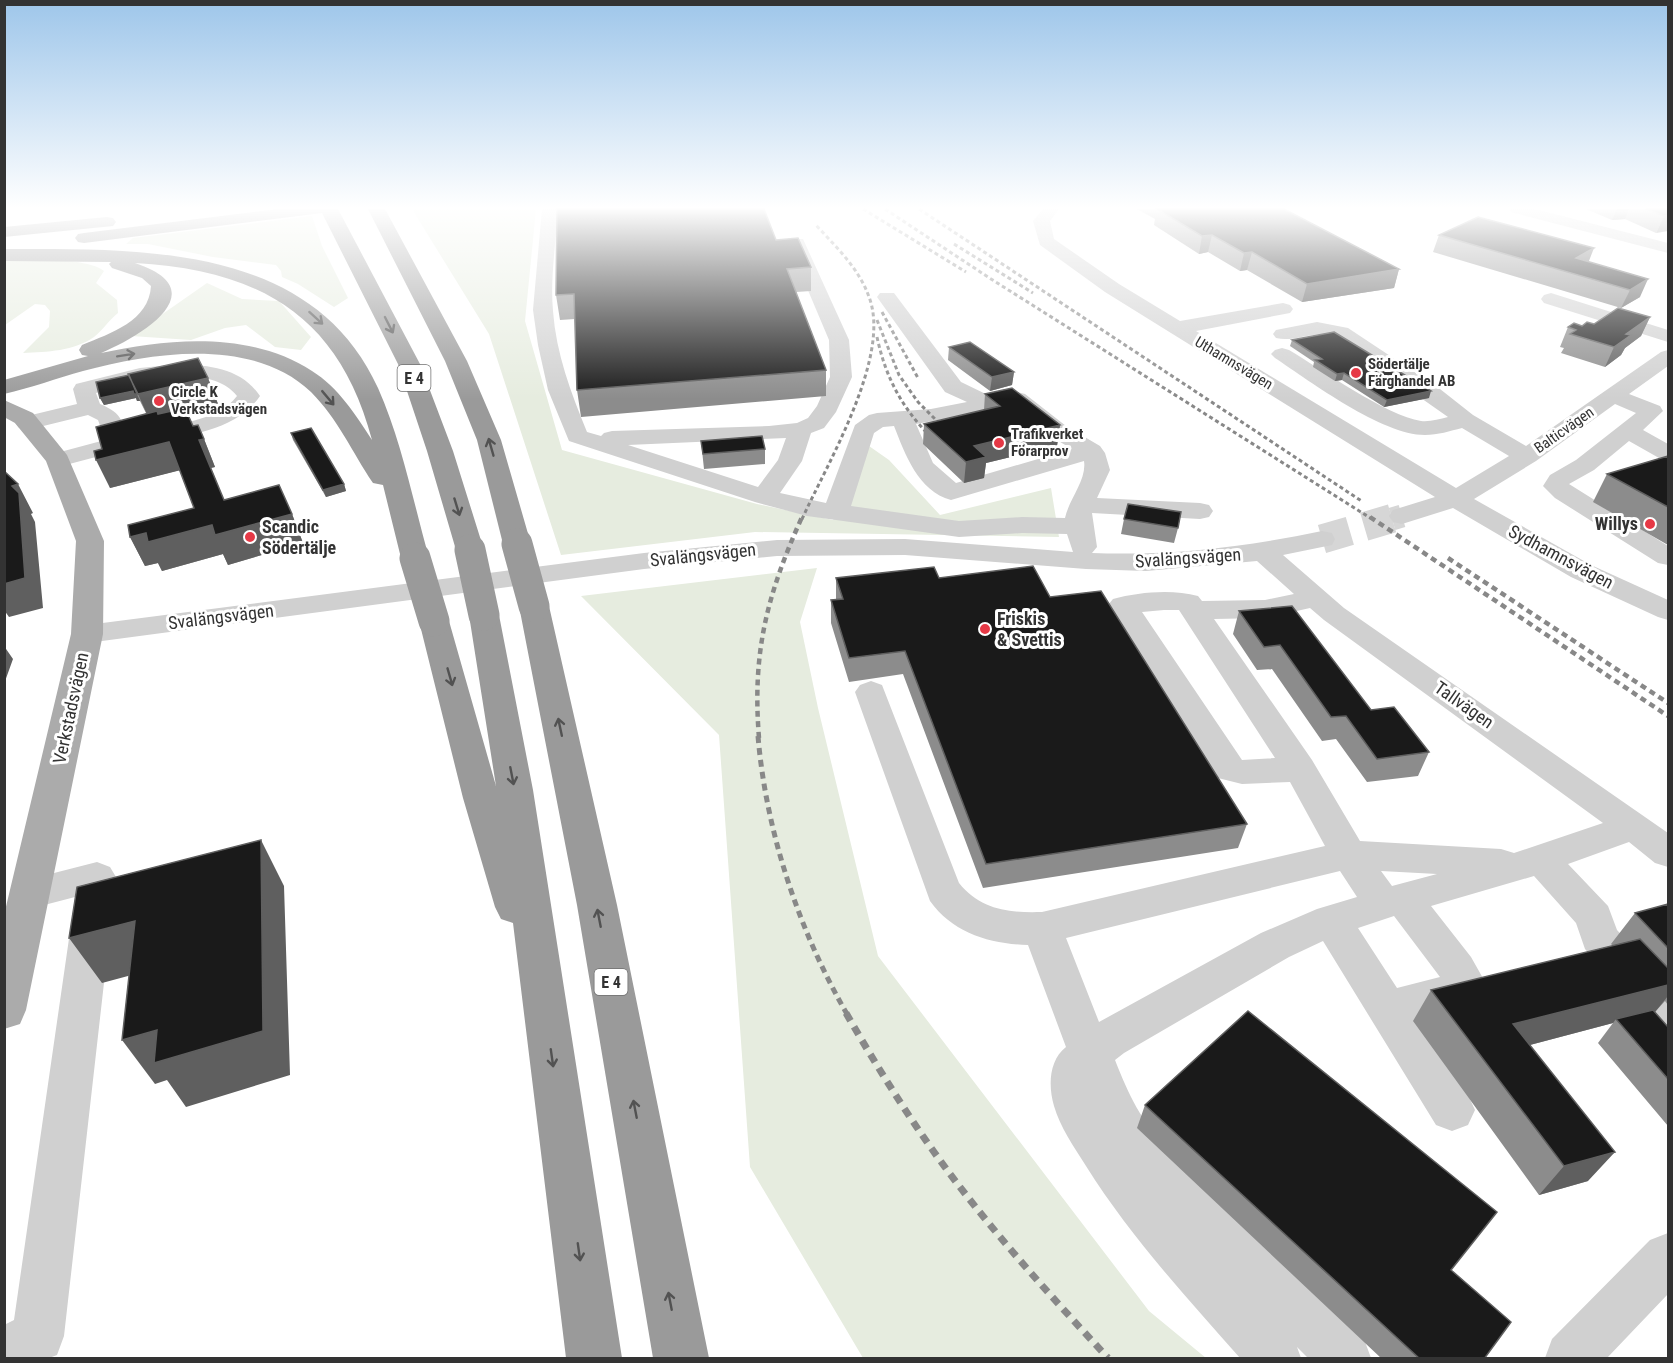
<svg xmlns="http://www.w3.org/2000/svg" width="1673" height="1363" font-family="'Roboto Condensed',sans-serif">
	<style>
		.green { fill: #e6ecdf }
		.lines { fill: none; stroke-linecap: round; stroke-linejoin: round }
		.minor-tunnel-far1 { stroke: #d6d6d6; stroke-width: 23; stroke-dasharray: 23 12; stroke-linecap: butt }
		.minor-tunnel { stroke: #d6d6d6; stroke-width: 29; stroke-dasharray: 29 15; stroke-linecap: butt }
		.minor { fill: #d0d0d0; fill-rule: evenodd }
		.major { fill: #ababab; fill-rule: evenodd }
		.highway { fill: #9a9a9a; fill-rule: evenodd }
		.rail-far3 { stroke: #888; stroke-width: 3; stroke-dasharray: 4 3; stroke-linecap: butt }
		.rail-far2 { stroke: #888; stroke-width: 4.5; stroke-dasharray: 6 4.5; stroke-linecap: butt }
		.rail-far1 { stroke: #888; stroke-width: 5; stroke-dasharray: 7 5; stroke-linecap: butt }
		.rail { stroke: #888; stroke-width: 7; stroke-dasharray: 9 7; stroke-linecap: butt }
		.highway-bridge { stroke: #9a9a9a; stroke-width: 31 }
		.wall { fill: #8c8c8c }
		.shaded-wall { fill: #5f5f5f }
		.building { fill: #1a1a1a; stroke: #5f5f5f; stroke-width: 1.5 }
		.oneway { stroke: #525252 }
		.poi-dot { fill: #e63946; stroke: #fff; stroke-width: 2 }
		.labels { text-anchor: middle; stroke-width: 6; stroke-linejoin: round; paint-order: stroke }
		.far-street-label { font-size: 15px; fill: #333; stroke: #fff }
		.far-poi-label { font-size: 15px; font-weight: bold; fill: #333; stroke: #fff; text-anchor: start }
		.shield { fill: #fff; stroke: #707070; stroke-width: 1.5 }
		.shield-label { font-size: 16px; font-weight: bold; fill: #333 }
		.poi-label { font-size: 18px; font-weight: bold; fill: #333; stroke: #fff; text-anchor: start }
		.street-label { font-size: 18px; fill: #333; stroke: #fff }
	</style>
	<rect width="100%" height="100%" fill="#fff"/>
	<path class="green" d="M412 209H536L525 321 562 450 757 504 833 520 869 446 889 460 940 515 1051 488 1059 537 755 532 561 555 489 334Z
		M312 216 322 246 348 298 334 307 298 284 282 277 281 271 276 265 213 257 148 244H126L133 238Z
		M5 260C28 260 87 257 104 271L96 283 117 300 118 313C109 320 103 330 94 337 74 351 47 352 23 353L49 327 50 311 45 305 35 304 5 325Z
		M207 283 242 299 279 301 311 337 301 350 275 347 246 325 225 328 191 340 131 336Z
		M817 568 800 622 818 708 878 956 1149 1311 1206 1358H863L750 1167 719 735 581 596Z"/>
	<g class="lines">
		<path class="minor-tunnel-far1" d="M1392 519 1402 516"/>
		<path class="minor-tunnel" d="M1322 539 1397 517"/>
		<path class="minor" d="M542 209H558C556 242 550 278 553 311 556 353 571 393 587 432L601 436 604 433 612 431 769 426 797 423 808 418 817 406 830 377 829 340 788 243 791 239H803L849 340 852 377 836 412 824 428 811 433 802 461 780 493 826 503 855 425 869 415 877 413 931 409 967 402 945 392 877 297 880 293H894L961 382 992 397 1017 392 1025 394 1066 426 1100 446 1105 453 1110 470 1097 498 1200 503 1209 505 1213 511 1209 517 1200 519 1092 513 1097 547 1092 553C1171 556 1245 547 1322 531L1332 533 1335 539 1332 545 1283 555 1344 608 1668 833V867L1655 863 1629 842 1568 864 1608 906 1617 930 1668 986V1033L1653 1028 1585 949 1576 923 1534 876 1431 906 1471 957 1484 980 1471 1004 1418 1019 1468 1095 1475 1110 1468 1125 1452 1131 1436 1125 1323 941 1289 957 1124 1053 1115 1060C1130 1098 1140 1118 1167 1149L1364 1339 1371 1358H1308L1297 1347 1301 1358H1240C1186 1297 1130 1236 1086 1166 1074 1147 1060 1127 1054 1106 1048 1086 1049 1060 1066 1047L1028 945C990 944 953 933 930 901L855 692 860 685 871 681 882 685 959 883C981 910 1009 913 1042 912L1325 846 1290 782 1242 784 1218 778 1108 605 1113 599C1139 592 1172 589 1198 596L1202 601 1265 600 1294 594 1257 561 1146 571 1086 569 905 555 777 556 644 569 87 643 76 641 72 634 76 627 87 625 644 553 777 540 905 539 1073 552 1067 534 1022 533 959 537 807 516 755 502 569 441 548 390 538 345 533 310ZM1013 407 1050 436 1072 449 956 483 933 463 916 424ZM894 426C905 454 918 491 951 500L1084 461C1087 480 1069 499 1065 518L1022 517 959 521 851 506 874 433 883 427ZM786 438 778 460 758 487 628 445ZM1310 608 1324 620 1603 823 1514 853 1501 849 1360 841 1312 760 1214 619 1265 618ZM1164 610H1179L1275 758 1242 760 1142 612ZM1340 871 1357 897 1317 909 1261 933 1099 1022 1066 938ZM1381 871 1437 874 1392 886ZM1394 916 1440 977 1397 988 1358 928Z
			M1043 209H1059L1050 221 1054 239 1119 284 1180 321 1283 303 1290 305 1293 309 1290 313 1196 331 1456 488 1509 456 1462 428C1450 431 1438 435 1425 435 1382 435 1311 382 1275 358L1271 354 1275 350 1282 348 1289 350C1321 369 1387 416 1421 421 1430 422 1439 419 1448 417L1334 337C1314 329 1295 343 1276 338L1273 334 1276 330 1317 322 1348 328 1440 389 1473 415 1526 446 1661 352 1668 350V366L1629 394 1660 406 1663 411 1643 430 1668 444V460L1659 458 1629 441 1594 470 1569 484 1668 546V565L1658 563 1555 498 1543 486 1550 475 1576 460 1636 413 1615 404 1536 461 1474 499 1591 565 1668 600V620L1658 617 1571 577 1453 508 1402 524 1393 522 1389 516 1393 510 1435 497 1105 292 1040 245 1033 221Z
			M1509 209H1535L1668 243V253L1511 212Z
			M1551 293 1668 330V342L1544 303 1541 299 1544 295Z
			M169 365C203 364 240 366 260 396 236 431 190 434 151 443L143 441 139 436 143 431C172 424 218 422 237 396 209 360 132 383 96 393L100 404C124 414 121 421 130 444L126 449 58 467 49 465 46 460 49 455 105 440 98 420 88 415 27 430 19 428 15 423 19 418 77 404 73 389 76 384 140 368Z
			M97 862 110 867 116 877 64 1336 57 1355 49 1358H4V1325L14 1320 75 897 29 909 15 905 10 894 15 883Z
			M1668 1233V1294L1607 1358H1545L1552 1339 1650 1240Z"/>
		<path class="major" d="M4 400 33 413 67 455 104 541 103 634 26 1010 20 1024 4 1029V915L71 634 76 541 46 461 15 423 4 417Z"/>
		<path class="highway" d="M278 209H338L420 364 453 451 484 550 480 556 470 559 460 556 456 550 427 451 398 364 322 213 84 243 78 242 75 238 78 234 84 233Z
			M368 209H385L467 361 501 440 531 544 527 550 517 553 507 550 503 544 477 440 445 361Z
			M107 217 113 218 116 222 113 226 4 237V227Z
			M4 249C140 249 312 243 378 388 402 442 413 501 429 558L425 564 415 567 405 564 401 558 383 485 373 483C352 452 338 419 311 392 253 337 154 352 83 371 57 378 31 388 4 394V380L88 356 82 355 79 350 82 345C111 333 149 321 151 286L142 278 112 268 109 264 111 262 4 261ZM135 263C259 270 339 315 372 440 356 415 338 387 312 371 251 331 169 338 101 353 142 336 217 290 135 263Z
			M534 597 545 599 549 606 617 905 709 1358H653L577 905 519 606 523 599Z
			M484 606 495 608 499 615 533 790 622 1358H566L513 923 501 919 495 907 463 798 419 621 423 614 434 611 445 614 449 621 496 786 469 615 473 608Z"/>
		<path class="rail-far3" d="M863 209 966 272
			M885 209 991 279 1372 519
			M919 209 1363 502
			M954 244 1033 293
			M882 312 918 378
			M877 320 899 375 918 402 948 432
			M877 337C886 379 903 410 934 440
			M802 519C827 464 892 356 869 297 859 268 835 246 815 224"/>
		<path class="rail-far2" d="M1370 517 1668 716
			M1448 558 1668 703
			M759 738C752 652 767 595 802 517"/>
		<path class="rail-far1" d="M758 736C766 832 799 931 847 1014"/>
		<path class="rail" d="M846 1013C873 1060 902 1107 934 1152 986 1225 1047 1292 1108 1358"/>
		<path class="highway-bridge" d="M517 544 534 606
			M470 550 484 615
			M415 558 434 621"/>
	</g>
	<path class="wall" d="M1137 209H1284L1399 269 1394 288 1302 302 1247 270 1240 271 1208 252 1199 254 1154 225 1155 219Z
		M1586 209H1668L1656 233 1625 219 1612 220Z
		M1439 235 1589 262 1640 297 1621 308 1433 252Z
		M776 240 811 267V291L796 292 826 370V396L581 417 577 390 575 319 560 320 556 295Z
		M1650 317 1641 336 1625 348 1621 355 1605 367 1561 353 1564 348 1560 347 1568 327Z
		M1292 340 1429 398 1384 407 1342 380 1335 381 1313 367 1314 362 1290 346Z
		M949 347 1014 372 1012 385 990 391 948 360Z
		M208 378 218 404 187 412 193 426 204 439 215 467 211 468 224 500 292 514 303 543 228 565 223 554 162 571 158 563 145 566 130 537 194 508 180 470 110 488 102 449 146 413 140 401H137L136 398 104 405 100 398Z
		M985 394 1060 425 1057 446 986 463 984 478 964 483 923 444 924 424 984 410Z
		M291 433 344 484 346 491 326 497 293 440Z
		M701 441 765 449V464L704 469Z
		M1668 456V545L1593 502 1607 474Z
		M1124 519 1178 528 1174 543 1121 534Z
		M836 578H939L1050 597 1247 824 1238 848 983 888 903 674 849 682 831 623V600H836Z
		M1239 611 1371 710 1429 752 1418 776 1367 782 1336 739 1322 741 1272 669 1257 670 1233 634Z
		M1668 904V1005L1665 1001 1655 1012 1668 1027V1126L1598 1043 1613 1023 1530 1045 1588 1181 1539 1195 1413 1021 1431 990 1613 946 1611 944 1635 913Z
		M1145 1105 1451 1270 1484 1359H1382L1137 1128Z"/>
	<path class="shaded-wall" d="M1617 209H1629L1625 219 1612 220Z
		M1668 215V231L1656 233 1664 216Z
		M1212 235 1208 252 1199 254 1202 236Z
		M1594 248 1587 266 1576 258Z
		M1252 252 1247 270 1240 271 1244 253Z
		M1399 269 1394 288 1302 302 1307 284Z
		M1648 279 1640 297 1621 308 1630 290Z
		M1650 317 1641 336 1625 348 1621 355 1605 367 1614 347 1626 334Z
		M1014 372 1012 385 990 391 992 377Z
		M1344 373 1342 380 1335 381 1337 374Z
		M208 378 218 404 150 421 138 394Z
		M133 391 137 394 140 401H137L136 398 104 405 100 398Z
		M1431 391 1429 398 1384 407 1387 400Z
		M1060 425 1057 446 986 463 984 478 964 483 966 462 974 446Z
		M204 439 215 467 210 468 199 440Z
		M169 442 181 470 110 488 96 460Z
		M18 484 33 513 31 514 35 522 43 608 9 617 4 610V584L12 486Z
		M344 484 346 491 326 497 323 490Z
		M292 514 303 543 228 565 223 554 162 571 158 563 145 566 130 537 146 533Z
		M4 646 13 659 4 684Z
		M261 840 284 886 290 1075 186 1107 167 1080 155 1084 122 1040Z
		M135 921 165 966 102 983 69 938Z
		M1668 985V996L1655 1012 1616 1019 1613 1023 1492 1055 1513 1024Z
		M1615 1152 1588 1181 1539 1195 1564 1166Z"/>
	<path class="building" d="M557 209H764L776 240 798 238 811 267 787 269 826 370 577 390 574 294 556 295Z
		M1157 209H1284L1399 269 1307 284 1252 252 1244 253 1212 235 1202 236Z
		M1646 209H1668V215L1664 216Z
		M1478 217 1594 248 1576 258 1648 279 1630 290 1439 235Z
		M1618 308 1650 317 1626 334 1631 335 1614 347 1570 334 1576 330 1568 327 1574 323 1582 326 1587 322 1594 324Z
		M1334 332 1431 391 1387 400 1344 373 1337 374 1315 360 1322 359 1292 340Z
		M970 342 1014 372 992 377 949 347Z
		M198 358 208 378 138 394 128 374Z
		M129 375 137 394H134L133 391 100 398 96 382Z
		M1012 388 1060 425 974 446 986 457 966 462 924 424 1000 406 985 394Z
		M185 408 193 426 198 425 204 439 199 440 224 500 279 485 292 514 215 535 212 525 148 542 146 533 130 537 128 525 194 508 169 442 96 460 94 451 102 449 96 427 157 411 158 414Z
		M311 428 344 484 323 490 291 433Z
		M762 436 765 449 703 454 701 441Z
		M1668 456V507L1607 474Z
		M4 471 18 484 12 486 19 493 25 578 4 584Z
		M1128 504 1181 512 1178 528 1124 519Z
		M1033 566 1050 597 1101 591 1247 824 986 864 905 651 849 658 831 600 843 599 836 578 934 567 939 578Z
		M1292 606 1371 710 1394 707 1429 752 1377 759 1346 716 1331 717 1280 645 1264 647 1239 611Z
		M261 840 263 1031 154 1063 157 1030 122 1040 135 921 69 938 77 887Z
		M1668 904V948L1635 913Z
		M1640 939 1668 968V985L1513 1024 1615 1152 1564 1166 1431 990Z
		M1653 1010 1668 1027V1079L1616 1019Z
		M1248 1011 1497 1212 1451 1270 1511 1322 1484 1359H1420L1145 1105Z"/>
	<defs><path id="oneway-shaft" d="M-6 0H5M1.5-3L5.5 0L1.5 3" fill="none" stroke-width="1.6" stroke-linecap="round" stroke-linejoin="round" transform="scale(1.5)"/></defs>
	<g class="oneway">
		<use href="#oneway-shaft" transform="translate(316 318) rotate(42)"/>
		<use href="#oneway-shaft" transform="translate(389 325) rotate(63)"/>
		<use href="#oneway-shaft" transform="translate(126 355) rotate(-9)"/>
		<use href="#oneway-shaft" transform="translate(328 398) rotate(50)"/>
		<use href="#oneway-shaft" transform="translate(491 447) rotate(-106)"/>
		<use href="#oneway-shaft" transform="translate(457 507) rotate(73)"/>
		<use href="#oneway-shaft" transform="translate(450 677) rotate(74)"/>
		<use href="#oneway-shaft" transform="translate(560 727) rotate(-102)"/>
		<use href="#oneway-shaft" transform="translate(512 776) rotate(79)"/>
		<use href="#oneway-shaft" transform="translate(599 918) rotate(-101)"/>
		<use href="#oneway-shaft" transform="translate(552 1058) rotate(82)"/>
		<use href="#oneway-shaft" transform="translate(635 1109) rotate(-101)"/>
		<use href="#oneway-shaft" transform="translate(579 1252) rotate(82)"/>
		<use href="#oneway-shaft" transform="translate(670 1301) rotate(-101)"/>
	</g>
	<linearGradient id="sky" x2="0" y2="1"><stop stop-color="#9ec6ea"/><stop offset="0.52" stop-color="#fff"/><stop offset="1" stop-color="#fff" stop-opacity="0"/></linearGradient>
	<rect width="1673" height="399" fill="url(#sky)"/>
	<g class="poi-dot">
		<circle cx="1356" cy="373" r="6"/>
		<circle cx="159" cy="401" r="6"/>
		<circle cx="999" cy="443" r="6"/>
		<circle cx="1650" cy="524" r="6"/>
		<circle cx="250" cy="537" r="6"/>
		<circle cx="985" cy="629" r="6"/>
	</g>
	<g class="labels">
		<g class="far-street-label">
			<text transform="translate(1234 363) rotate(31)" y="5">Uthamnsvägen</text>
			<text transform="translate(1564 430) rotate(-35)" y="5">Balticvägen</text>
		</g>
		<g class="far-poi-label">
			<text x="1368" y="369">Södertälje<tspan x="1368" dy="17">Färghandel AB</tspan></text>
			<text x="171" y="397">Circle K<tspan x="171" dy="17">Verkstadsvägen</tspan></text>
			<text x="1011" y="439">Trafikverket<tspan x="1011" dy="17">Förarprov</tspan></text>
		</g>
		<g class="shield">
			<rect x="397.5" y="365" width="33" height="26" rx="4.5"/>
			<rect x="594.5" y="969" width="33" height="26" rx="4.5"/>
		</g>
		<g class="shield-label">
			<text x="414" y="384">E 4</text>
			<text x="611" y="988">E 4</text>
		</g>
		<g class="poi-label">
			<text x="1638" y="530" text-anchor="end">Willys</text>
			<text x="262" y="533">Scandic<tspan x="262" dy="21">Södertälje</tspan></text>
			<text x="997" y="625">Friskis<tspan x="997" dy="21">&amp; Svettis</tspan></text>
		</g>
		<g class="street-label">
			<text transform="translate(703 555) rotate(-6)" y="6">Svalängsvägen</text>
			<text transform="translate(1561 557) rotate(28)" y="6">Sydhamnsvägen</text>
			<text transform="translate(1188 558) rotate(-4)" y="6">Svalängsvägen</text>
			<text transform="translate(221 617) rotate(-7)" y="6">Svalängsvägen</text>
			<text transform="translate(1464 705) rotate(35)" y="6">Tallvägen</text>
			<text transform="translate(71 708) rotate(-78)" y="6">Verkstadsvägen</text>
		</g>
	</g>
	<rect width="1673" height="1363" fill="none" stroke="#333333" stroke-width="12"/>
</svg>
